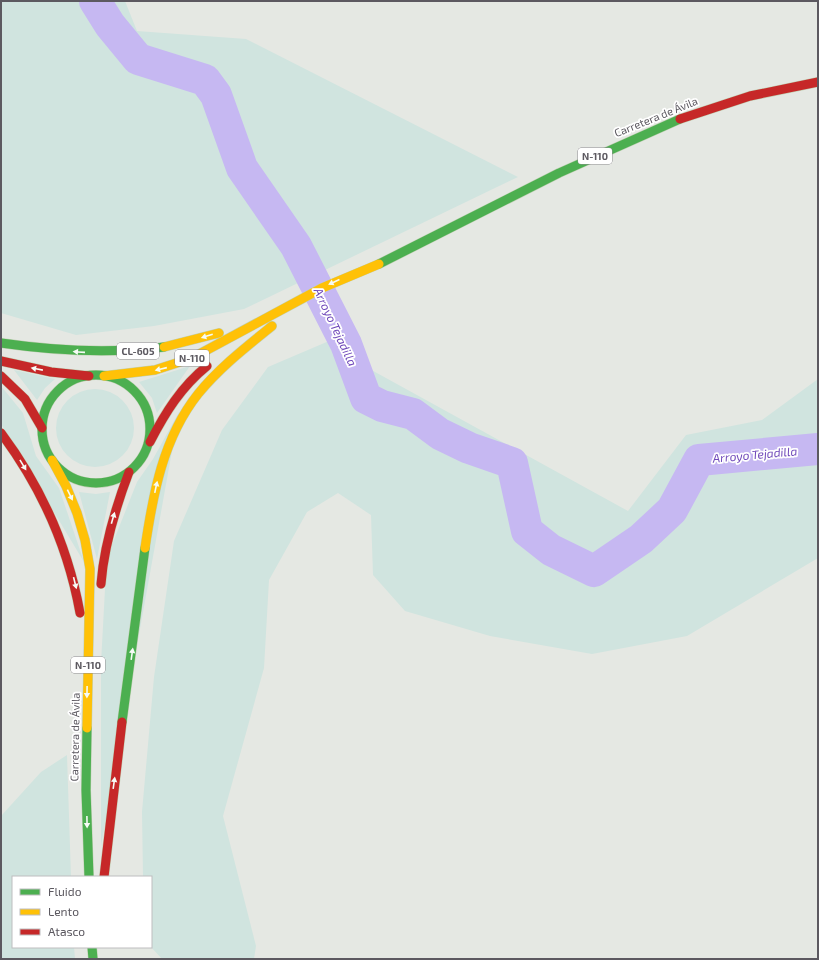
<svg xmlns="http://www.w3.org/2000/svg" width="819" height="960" font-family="'Exo 2',sans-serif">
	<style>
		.green { fill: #d0e4df }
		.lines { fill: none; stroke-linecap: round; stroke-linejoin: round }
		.river { stroke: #c6b8f2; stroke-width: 32 }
		.fast-casing { stroke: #bfcfb2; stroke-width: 10 }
		.slow-casing { stroke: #bfcfb2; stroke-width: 10 }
		.jam-casing { stroke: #bfcfb2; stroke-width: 10 }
		.fast { stroke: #4caf50; stroke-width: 9 }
		.slow { stroke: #ffc107; stroke-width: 9 }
		.jam { stroke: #c62828; stroke-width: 9 }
		.oneway { fill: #f6fbf6 }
		.labels { text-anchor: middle; stroke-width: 3.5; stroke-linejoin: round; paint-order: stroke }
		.shield { fill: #fff; stroke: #8d8b90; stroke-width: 1 }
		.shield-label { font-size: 10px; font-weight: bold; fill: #5c5960 }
		.street-label { font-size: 11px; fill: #5c5960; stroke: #fff }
		.water-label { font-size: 12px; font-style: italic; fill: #6f48b9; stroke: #fff }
	</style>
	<rect width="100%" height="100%" fill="#e5e8e3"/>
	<path class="green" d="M1 1H125L137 31 246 39 518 177 244 309 154 326 76 335 1 313Z
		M336 338 366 367 628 511 686 435 762 420 818 379V558L687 636 592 654 490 636 405 611 373 575 371 515 338 493 307 512 269 580 264 668 223 816 256 946 254 959H162L151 947V877H143L142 812 154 677 174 541 222 430 268 367Z
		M190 366 157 413 152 398 139 382Z
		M14 370 55 379 45 388 37 400Z
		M1 386 23 413 36 456 59 488 84 562 1 424Z
		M56 428a39 39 0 1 1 78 0a39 39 0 1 1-78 0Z
		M179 412 101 846V663L105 589 110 550 137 482 153 459Z
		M79 492 96 494 110 492 97 559Z
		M67 755 71 877H13V947H74L75 959H1V816L41 772Z"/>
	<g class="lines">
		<path class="river" d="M95 1 110 25 138 59 205 80 216 95 242 168 296 246 346 344 366 398 382 406 413 414 440 434 469 448 512 463 527 531 551 550 594 571 641 539 672 510 699 460 818 449"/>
		<g class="fast-casing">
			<path id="fast" d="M379 264 559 173 680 119
				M1 343C56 351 109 354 164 347
				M42 429a54 54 0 1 1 108 0a54 54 0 1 1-108 0Z
				M122 722 145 548
				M87 728 86 790 89 877
				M92 947 93 959"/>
		</g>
		<g class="slow-casing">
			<path id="slow" d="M164 347 219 333
				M104 376 155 370 192 358 322 288 379 264
				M52 460 66 486 77 513 85 540 90 569 87 728
				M145 548C153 494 163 438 198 394 219 368 246 347 272 326"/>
		</g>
		<g class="jam-casing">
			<path id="jam" d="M680 119 750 96 818 82
				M1 361 51 372 89 376
				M1 376 25 399 42 428
				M1 433C42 488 68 546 80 613
				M150 442C165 413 181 387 207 366
				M101 584C104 545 115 509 129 472
				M104 877 122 722"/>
		</g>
		<use href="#fast" class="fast"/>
		<use href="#slow" class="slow"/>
		<use href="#jam" class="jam"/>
	</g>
	<defs><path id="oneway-solid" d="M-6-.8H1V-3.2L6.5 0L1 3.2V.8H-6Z"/></defs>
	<g class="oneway">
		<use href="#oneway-solid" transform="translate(334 282) rotate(155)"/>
		<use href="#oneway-solid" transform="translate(207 336) rotate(163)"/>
		<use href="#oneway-solid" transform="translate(79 352) rotate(-176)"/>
		<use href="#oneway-solid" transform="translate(37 369) rotate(-169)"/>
		<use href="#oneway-solid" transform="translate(161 369) rotate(167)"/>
		<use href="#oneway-solid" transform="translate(23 465) rotate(59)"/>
		<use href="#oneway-solid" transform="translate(156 487) rotate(-78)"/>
		<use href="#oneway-solid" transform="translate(70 495) rotate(64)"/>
		<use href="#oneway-solid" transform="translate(113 518) rotate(-74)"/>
		<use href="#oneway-solid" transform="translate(75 583) rotate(76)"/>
		<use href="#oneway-solid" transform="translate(132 654) rotate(-82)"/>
		<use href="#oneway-solid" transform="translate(87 692) rotate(91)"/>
		<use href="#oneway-solid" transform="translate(114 783) rotate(-82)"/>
		<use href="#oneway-solid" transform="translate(87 822) rotate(89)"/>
	</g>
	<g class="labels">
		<g class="shield">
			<rect x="578" y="148" width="34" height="16" rx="3"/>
			<rect x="117" y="343" width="42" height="16" rx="3"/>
			<rect x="175" y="350" width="34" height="16" rx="3"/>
			<rect x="71" y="657" width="34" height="16" rx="3"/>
		</g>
		<g class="shield-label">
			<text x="595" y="160">N-110</text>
			<text x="138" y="355">CL-605</text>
			<text x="192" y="362">N-110</text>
			<text x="88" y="669">N-110</text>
		</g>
		<g class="street-label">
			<text transform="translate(656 117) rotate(-22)" y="4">Carretera de Ávila</text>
			<text transform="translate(75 737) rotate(-89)" y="4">Carretera de Ávila</text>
		</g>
		<g class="water-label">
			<text transform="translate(335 327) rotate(65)" y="4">Arroyo Tejadilla</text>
			<text transform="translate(755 455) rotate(-5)" y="4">Arroyo Tejadilla</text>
		</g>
	</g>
	<rect width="819" height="960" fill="none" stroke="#5c5960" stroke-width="4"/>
	<rect x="12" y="876" width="140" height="72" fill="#ffffff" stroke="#bebdbf"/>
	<rect x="20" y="889" width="20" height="6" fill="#4caf50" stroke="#bebdbf"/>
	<text x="48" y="896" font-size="12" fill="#5c5960">Fluido</text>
	<rect x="20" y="909" width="20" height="6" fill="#ffc107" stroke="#bebdbf"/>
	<text x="48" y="916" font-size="12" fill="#5c5960">Lento</text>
	<rect x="20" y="929" width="20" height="6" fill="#c62828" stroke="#bebdbf"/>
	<text x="48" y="936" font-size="12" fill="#5c5960">Atasco</text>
</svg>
